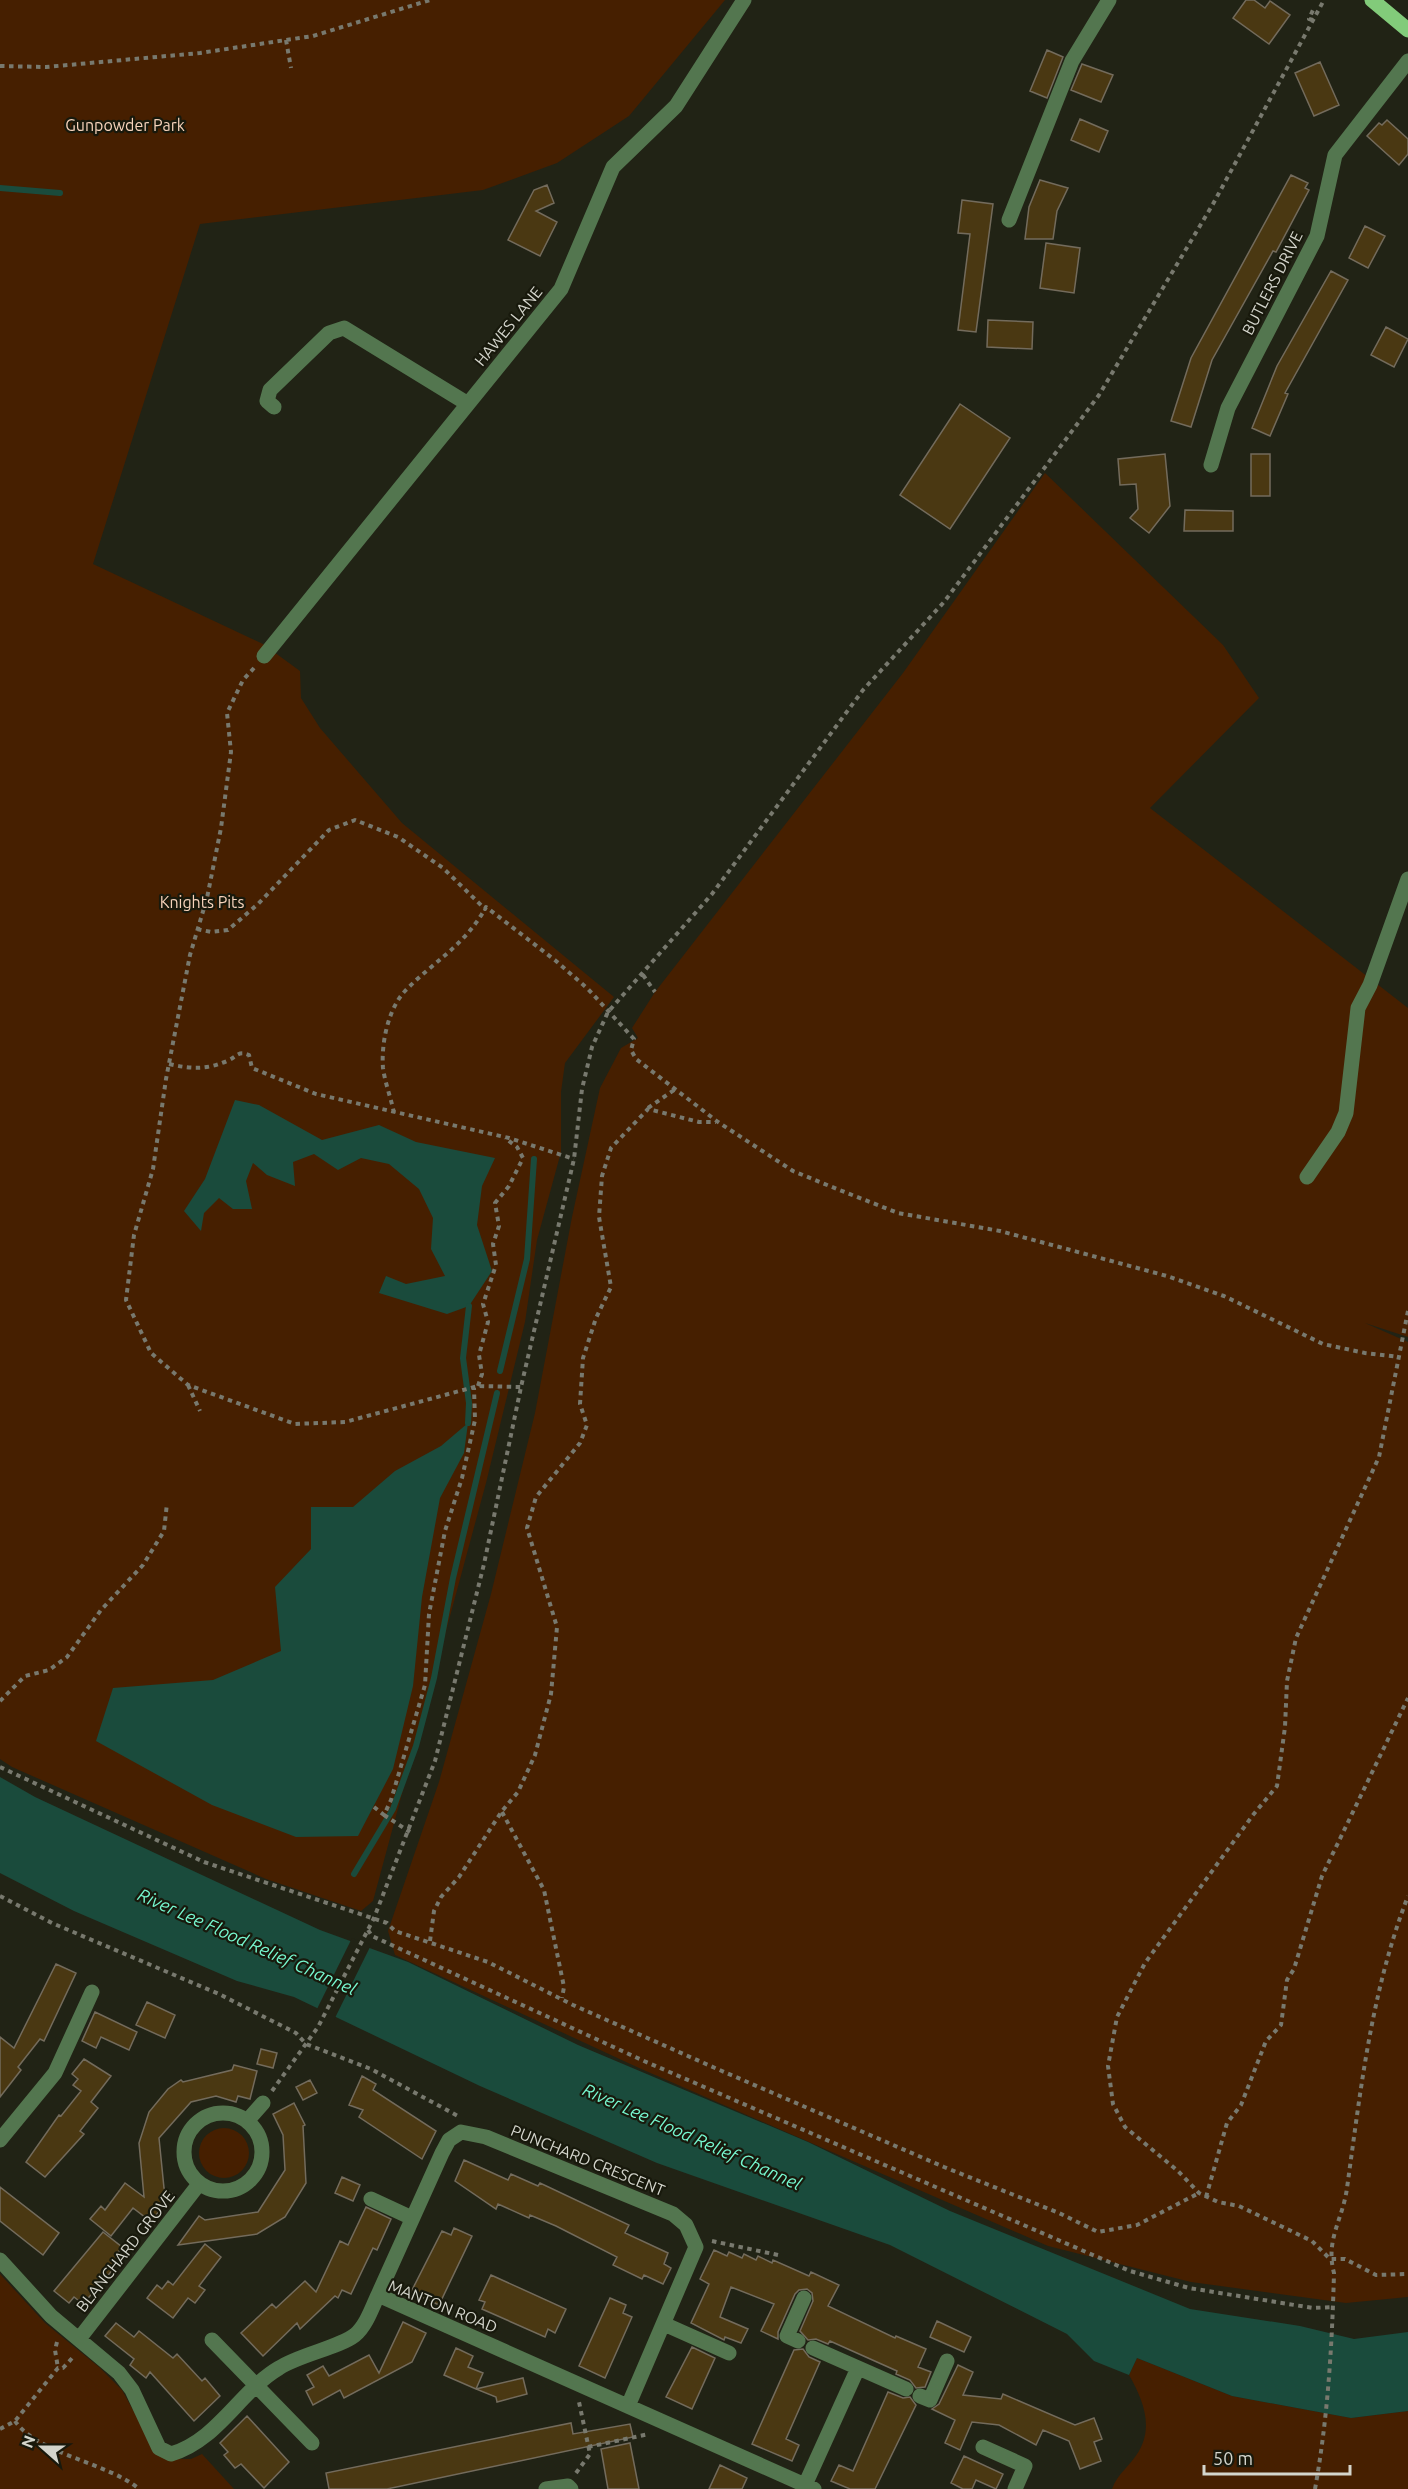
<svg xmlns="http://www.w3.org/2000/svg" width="1408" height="2489" font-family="Ubuntu,sans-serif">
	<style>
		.green { fill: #461f00 }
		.water { fill: #1a4b3c }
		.pier { fill: #212315 }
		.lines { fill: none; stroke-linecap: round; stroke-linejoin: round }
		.stream { stroke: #1a4b3c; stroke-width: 6 }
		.building { fill: #4a3812; stroke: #736b5c; stroke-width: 1.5 }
		.path { stroke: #78796e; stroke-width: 4; stroke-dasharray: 4.5 4.5; stroke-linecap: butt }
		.minor { stroke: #53764f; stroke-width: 15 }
		.major { stroke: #82cb7a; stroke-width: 15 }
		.labels { text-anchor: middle; stroke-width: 4.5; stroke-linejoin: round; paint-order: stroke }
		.park-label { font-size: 16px; fill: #f7d3bb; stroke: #18190c }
		.street-label { font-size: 16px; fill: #d4d5cc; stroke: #18190c }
		.water-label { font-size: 18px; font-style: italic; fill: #76f7cf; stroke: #18190c }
	</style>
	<rect width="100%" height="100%" fill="#212315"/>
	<path class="green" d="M0 0H725L629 116 557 163 483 190 200 224 93 564 263 644 300 671 301 698 320 728 402 823 614 997 565 1063 561 1092V1152L537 1240 525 1322 486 1483 373 1901 361 1911 266 1879 12 1767 0 1759Z
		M1045 473 1223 645 1259 698 1150 808 1408 1008V1337L1365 1323 1408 1342V2297L1346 2303 1191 2282 1048 2246 639 2068 395 1955 388 1931 439 1782 491 1594 535 1413 572 1217 600 1088 621 1048 638 1038 632 1028 655 992 903 673Z
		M199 2153a25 25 0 1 1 50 0a25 25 0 1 1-50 0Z
		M0 2274 45 2323 99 2367 122 2390 157 2454 169 2459H191L202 2454 234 2489H0Z
		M1137 2358 1232 2396 1351 2418 1408 2411V2489H1112C1117 2474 1131 2465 1139 2451 1154 2425 1142 2398 1129 2375Z"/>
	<path class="water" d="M235 1100 259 1105 322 1140 379 1125 416 1142 495 1158 482 1186 477 1225 492 1271 469 1306 447 1314 379 1293 386 1276 406 1284 445 1276 431 1249 433 1218 419 1189 389 1164 361 1158 338 1170 314 1154 293 1162 295 1186 267 1175 253 1163 246 1181 252 1209H233L219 1198 204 1213 201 1231 184 1211 205 1179Z
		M468 1423 464 1453 440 1498 422 1597 413 1686 393 1769 358 1836 296 1837 212 1805 96 1741 113 1688 213 1680 281 1651 275 1587 311 1549V1507H353L395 1471 441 1446Z
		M0 1777 35 1797 320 1930 408 1962 578 2045 808 2142 950 2211 1190 2309 1300 2326 1354 2339 1408 2332V2411L1351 2418 1232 2396 1137 2358 1129 2375 1094 2361 1067 2334 890 2245 657 2163 480 2086 294 1997 237 1981 74 1911 0 1873Z"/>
	<path class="pier" d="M352 1938 371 1945 334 2020 316 2011Z"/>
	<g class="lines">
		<path class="stream" d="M0 188 60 193
			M500 1371 527 1259 534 1159
			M468 1423 469 1403 463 1358 469 1306
			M354 1874 393 1809 416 1746 434 1678 453 1578 497 1393"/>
	</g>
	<path class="building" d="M1246 0H1254L1265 8 1270 1 1290 15 1269 44 1233 18Z
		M1047 50 1063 57 1047 98 1030 91Z
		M1320 62 1339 105 1314 116 1295 73Z
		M1082 64 1113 75 1101 102 1071 90Z
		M1080 119 1108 131 1099 152 1071 140Z
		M1387 120 1408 139V154L1399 165 1367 136 1379 123 1382 125Z
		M1291 175 1308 183 1305 188 1309 190 1276 252 1273 251 1212 360 1191 427 1171 421 1191 358Z
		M1040 180 1068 188 1057 211 1053 239H1025L1029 207Z
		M547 185 554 203 536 211 557 222 540 256 508 240 534 190Z
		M962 200 993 204 976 332 958 330 970 234 958 233Z
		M1365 226 1385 236 1368 268 1349 258Z
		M1046 243 1080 248 1074 293 1040 288Z
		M1331 271 1348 280 1285 393 1288 394 1270 436 1252 428 1277 366Z
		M988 320 1033 322 1032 349 987 347Z
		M1386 327 1408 339 1394 367 1371 355Z
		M960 404 1010 438 950 529 900 495Z
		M1165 454 1170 506 1149 533 1130 518 1138 509 1136 484 1120 485 1118 459Z
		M1251 454H1270V496H1251Z
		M1185 510 1233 511V531H1184Z
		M56 1964 76 1973 44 2041 40 2039 18 2067 21 2070 0 2097V2037L14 2048Z
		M147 2002 175 2015 165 2038 136 2025Z
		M95 2012 137 2032 129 2050 101 2037 96 2048 82 2041Z
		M261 2049 277 2053 273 2068 257 2064Z
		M84 2059 111 2076 91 2102 98 2108 80 2131 84 2134 45 2177 26 2162 59 2115 61 2116 81 2091 73 2085 78 2079 72 2074Z
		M234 2065 257 2071 250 2099 238 2096 236 2102 216 2096 191 2102 159 2138 164 2188 172 2194 147 2227 146 2218 133 2208 111 2236 90 2219 101 2206 105 2210 125 2183 144 2197 139 2143 149 2112 168 2089 181 2080 183 2082 232 2070Z
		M362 2076 376 2084 373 2090 436 2131 422 2159 359 2117 363 2110 349 2105Z
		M310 2080 317 2093 303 2100 296 2087Z
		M294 2103 305 2125 303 2126 306 2183 285 2217 257 2234 178 2245 199 2216 205 2220 258 2212 285 2170 283 2135 273 2114Z
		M464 2160 508 2180 511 2174 538 2186 540 2183 629 2225 625 2233 668 2253 664 2264 671 2268 663 2284 644 2275 642 2279 613 2265 617 2257 556 2226 530 2215 529 2218 498 2204 496 2209 455 2181Z
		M342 2177 360 2185 353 2201 335 2193Z
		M0 2187 59 2233 43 2255 0 2221Z
		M366 2207 391 2219 377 2250 373 2248 351 2294 342 2290 338 2298 335 2296 300 2329 297 2323 263 2356 241 2333 272 2304 276 2308 305 2281 316 2292 340 2241 348 2245Z
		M454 2228 472 2236 439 2305 411 2292 442 2231 451 2235Z
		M103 2232 122 2247 117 2254 123 2258 83 2304 74 2297 69 2303 54 2291Z
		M205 2244 221 2257 199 2286 205 2290 195 2303 188 2298 173 2318 147 2298 157 2285 162 2289 168 2281 173 2285Z
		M714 2250 727 2256 729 2252 742 2258 744 2254 756 2260 758 2256 772 2263 773 2260 809 2276 811 2272 839 2285 828 2306 895 2338 896 2336 926 2349 918 2367 931 2372 925 2387 916 2388 910 2380 896 2374 897 2371 830 2341 828 2344 816 2339 808 2340 800 2331 813 2301 812 2293 807 2289 799 2290 795 2294 778 2332V2339L761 2331 774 2304 731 2287 720 2317 748 2329 741 2343 725 2337 724 2340 691 2323 709 2284 700 2279Z
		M491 2275 566 2309 555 2333 548 2329 545 2337 482 2309 485 2302 479 2300Z
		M610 2298 626 2305 623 2313 632 2317 605 2378 579 2366Z
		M937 2321 971 2337 964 2352 930 2337Z
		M403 2322 426 2333 412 2362 344 2398 340 2390 313 2405 306 2391 314 2387 307 2375 323 2366 329 2376 369 2355 379 2373Z
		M116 2323 134 2337 139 2331 173 2358 177 2354 202 2381 205 2378 220 2396 194 2421 150 2372 146 2378 130 2365 134 2359 105 2336Z
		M692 2347 715 2358 692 2409 666 2397Z
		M456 2348 473 2356 468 2367 483 2373 476 2389 444 2375Z
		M803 2349 809 2357 820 2362 786 2439 799 2445 792 2461 752 2444 794 2350Z
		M958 2365 973 2372 963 2395 1001 2399 1003 2394 1075 2425 1094 2418 1102 2439 1094 2442 1101 2461 1080 2469 1069 2441 1043 2430 1036 2445 999 2425 972 2422 960 2450 945 2443 955 2420 932 2409 939 2404Z
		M523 2378 527 2394 497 2402 496 2397 476 2389Z
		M888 2392 903 2398 910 2397 916 2405 875 2489H850L831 2481 839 2465 853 2471Z
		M247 2416 289 2462 264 2488 241 2464 235 2468 224 2455 228 2452 220 2443Z
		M571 2423 573 2434 630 2424 633 2437 387 2489H329L326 2473Z
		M630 2443 639 2489H608L601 2449Z
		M964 2456 1003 2474 996 2489 976 2480 972 2489H963L951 2483Z
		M720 2465 747 2478 742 2489H709Z"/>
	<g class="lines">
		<path class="path" d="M1313 20 1309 19 1313 10 1317 13
			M286 40 291 68
			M0 66 46 67 200 53 286 40 313 36 430 0
			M254 668 243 680 227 713 231 752 221 828 207 898 190 955 166 1079 153 1169 134 1235 126 1300 151 1353 188 1385 295 1424 345 1422 478 1386 521 1387
			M197 929 211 932 228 930 258 904 329 830 355 820 398 837 443 868 485 909 486 907 556 961 588 989 634 1039 631 1050 636 1059 718 1122 793 1171 837 1189 898 1213 1000 1231 1167 1276 1224 1296 1323 1344 1365 1353 1399 1357
			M643 975 655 992
			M169 1064C191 1069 206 1070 227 1061 237 1057 238 1050 249 1055L252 1068 316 1094 509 1138 574 1159
			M648 1108 674 1090
			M394 1113C391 1098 385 1083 383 1068 381 1044 388 1009 405 991 434 961 463 947 485 909
			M1408 1311 1379 1457 1296 1638 1287 1681 1285 1727 1277 1786 1253 1815 1145 1963 1117 2017 1108 2066 1113 2104 1125 2127 1178 2171 1199 2193 1218 2202 1239 2206 1312 2241 1330 2259H1345L1376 2275 1408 2274
			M188 1385 200 1411
			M478 1386 482 1374 479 1355 488 1322 483 1304 496 1265 493 1244 499 1226 495 1203 509 1186 523 1158 517 1147 505 1138
			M0 1701 25 1676 49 1670 67 1657 101 1610 143 1565 164 1531 167 1503
			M0 1767 204 1862 387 1923 395 1931 488 1962 573 2005 715 2068 944 2167 1059 2213 1098 2232 1137 2225 1199 2193
			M374 1807 384 1815 391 1800 425 1685 429 1614 445 1531 462 1478 475 1420 474 1388
			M502 1812 544 1890 564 1987 562 1998
			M384 1815 410 1832
			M0 1896 52 1923 219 1994 296 2033 306 2044 371 2069 458 2116
			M368 1930 372 1936 644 2061 1130 2271 1189 2288 1313 2308 1333 2307
			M430 1941 434 1911 441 1897 459 1877 502 1811 518 1792 535 1755 551 1694 557 1627 527 1528 536 1497 580 1443 587 1425 580 1404 583 1358 596 1318 611 1287 599 1217 602 1176 611 1148 648 1109 699 1122H716
			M272 2091 318 2027 374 1918 435 1761 484 1564 521 1387 574 1159 582 1089 592 1047 608 1012 712 894 863 690 944 602 1099 395 1213 204 1324 0
			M1206 2197 1227 2123 1241 2105 1266 2041 1281 2025 1287 1980 1294 1969 1322 1876 1408 1698
			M712 2241 778 2255
			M57 2342 55 2350 58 2368
			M15 2421C37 2454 109 2463 139 2489
			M0 2429 15 2421 58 2368H63L74 2356
			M588 2447 649 2434
			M576 2473 590 2454 579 2402
			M1315 2489C1328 2417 1332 2346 1334 2273 1325 2240 1343 2219 1347 2188 1361 2088 1371 1992 1408 1896"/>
		<path class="minor" d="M1009 220 1072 61 1109 0
			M274 407 267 401 270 390 329 333 344 328 468 404
			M1211 465 1228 408 1317 236 1335 155 1408 61
			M264 656 561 289 613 167 676 106 744 0
			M1307 1177 1338 1132 1346 1113 1358 1008 1370 985 1408 879
			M184 2152a39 39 0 1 1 78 0a39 39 0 1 1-78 0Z
			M247 2121 263 2103
			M0 2140 55 2073 92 1992
			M371 2199 412 2218
			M0 2260 51 2316 119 2373 132 2390 159 2448 171 2454C217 2441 240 2391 279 2368 301 2354 338 2348 355 2335 366 2326 372 2308 378 2295L814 2489
			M378 2295 442 2153 449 2140 461 2132 486 2137 673 2214 686 2225 696 2247 628 2406
			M664 2324 729 2353
			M79 2339 199 2184
			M212 2340 312 2443
			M798 2341 787 2336 804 2298
			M813 2348 906 2389
			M920 2396 930 2400 947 2361
			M983 2447 1025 2466 1015 2489
			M805 2485 858 2368
			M546 2489 568 2486 571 2489"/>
		<path class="major" d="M1372 0 1408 30"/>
	</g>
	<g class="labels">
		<g class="park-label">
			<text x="125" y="131">Gunpowder Park</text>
			<text x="202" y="908">Knights Pits</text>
		</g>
		<g class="street-label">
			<text transform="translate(1272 283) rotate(-63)" y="6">BUTLERS DRIVE</text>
			<text transform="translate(508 326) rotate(-51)" y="6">HAWES LANE</text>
			<text transform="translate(588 2160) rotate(22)" y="6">PUNCHARD CRESCENT</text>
			<text transform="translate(125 2251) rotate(-52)" y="6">BLANCHARD GROVE</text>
			<text transform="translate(443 2306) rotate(22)" y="6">MANTON ROAD</text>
		</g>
		<g class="water-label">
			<text transform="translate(247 1942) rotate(24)" y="6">River Lee Flood Relief Channel</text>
			<text transform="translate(692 2137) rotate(24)" y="6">River Lee Flood Relief Channel</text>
		</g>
	</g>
	<g transform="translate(42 2447) rotate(291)" stroke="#18190c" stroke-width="4.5" paint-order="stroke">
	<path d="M0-4.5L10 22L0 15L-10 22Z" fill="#d4d5cc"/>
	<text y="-9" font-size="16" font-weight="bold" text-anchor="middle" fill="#d4d5cc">N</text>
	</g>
	<path d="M1204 2465v9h146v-9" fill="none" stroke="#d4d5cc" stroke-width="3"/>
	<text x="1213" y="2465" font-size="18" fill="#d4d5cc" stroke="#18190c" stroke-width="4.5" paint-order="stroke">50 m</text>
</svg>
